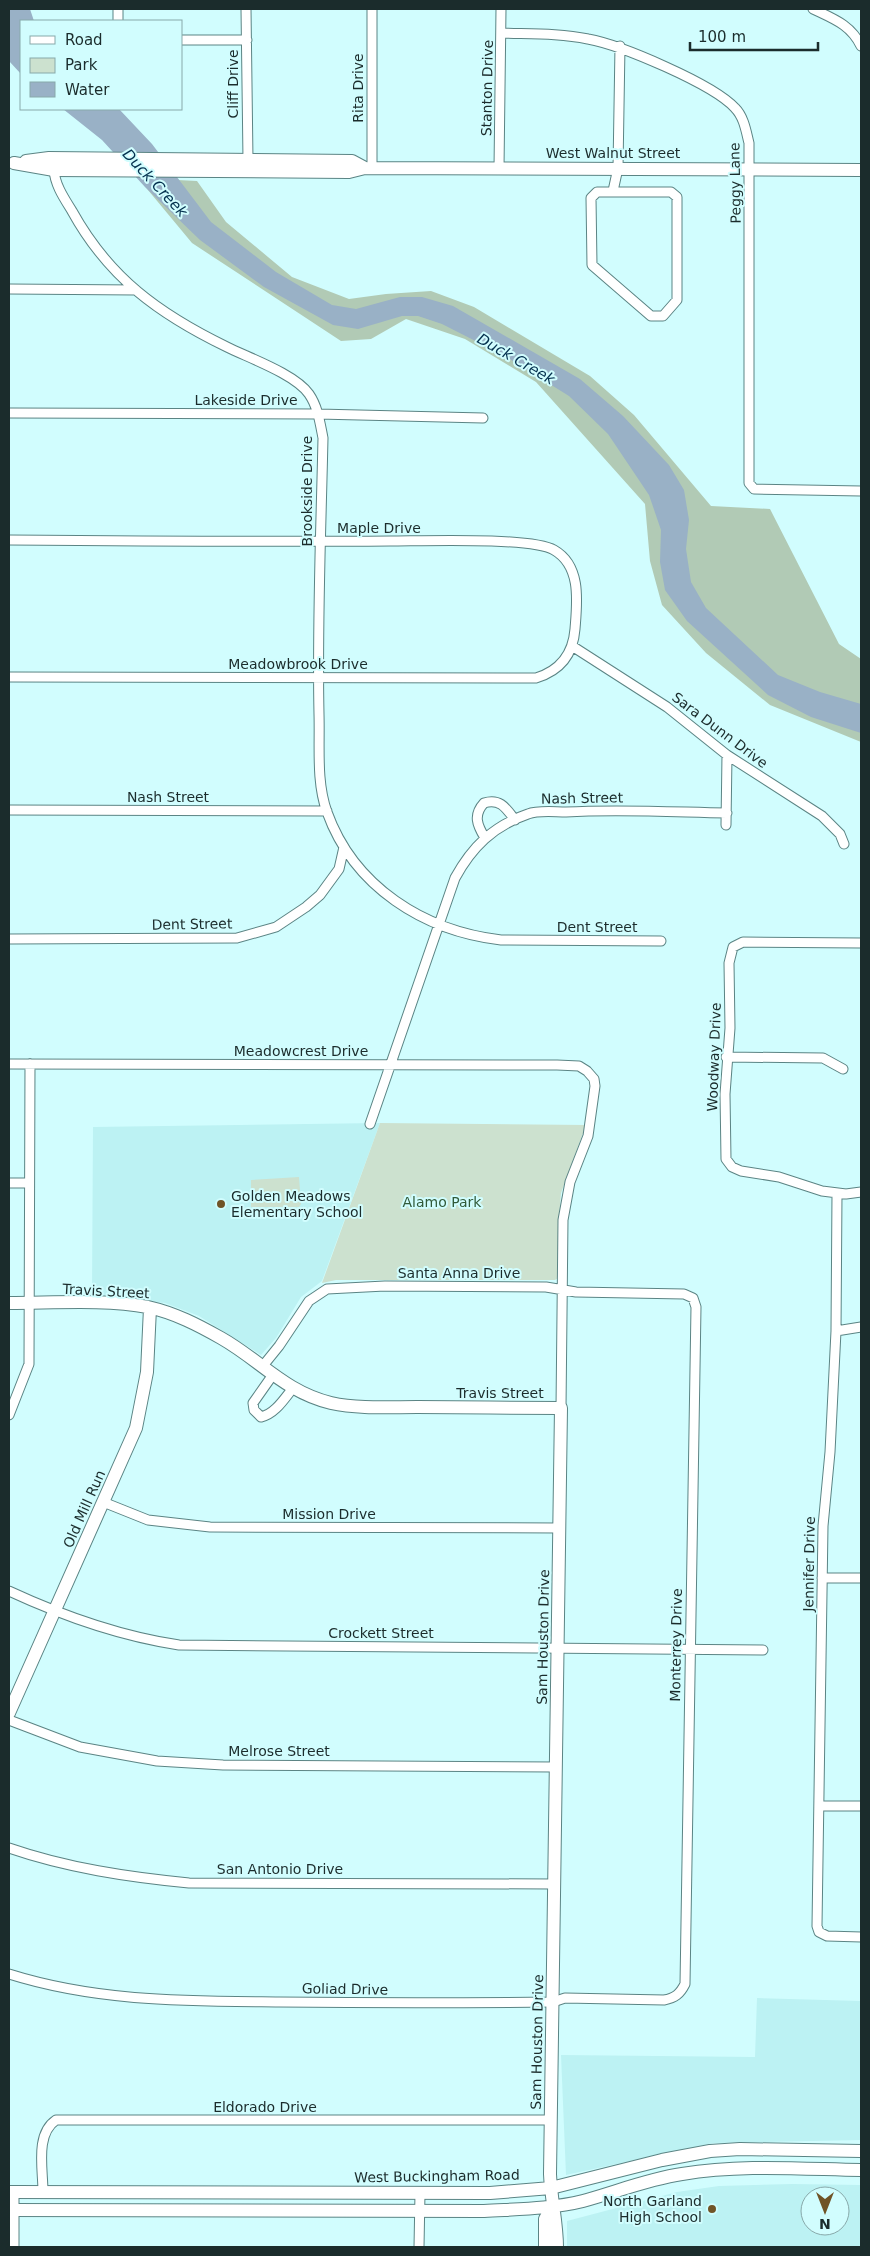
<svg xmlns="http://www.w3.org/2000/svg" width="870" height="2256" font-family="'DejaVu Sans',sans-serif">
	<style>
		.built { fill: #bcf2f3; fill-rule: evenodd }
		.green { fill: #cce1cf }
		.forest { fill: #b1cab5 }
		.water { fill: #99b1c6 }
		.lines { fill: none; stroke-linecap: round; stroke-linejoin: round }
		.street-casing { stroke: #5b8484; stroke-width: 11 }
		.secondary-casing { stroke: #5b8484; stroke-width: 14 }
		.street { stroke: #fff; stroke-width: 9 }
		.secondary { stroke: #fff; stroke-width: 12 }
		.poi-dot { fill: #705427; stroke: #d1fdfe; stroke-width: 2 }
		.labels { text-anchor: middle; stroke-width: 4; stroke-linejoin: round; paint-order: stroke }
		.street-label { font-size: 14px; fill: #1b2c2c; stroke: #d1fdfe }
		.poi-label { font-size: 14px; fill: #1b2c2c; stroke: #d1fdfe; text-anchor: start }
		.park-label { font-size: 14px; fill: #315a39; stroke: #d1fdfe }
		.water-label { font-size: 15px; font-style: italic; fill: #03304e; stroke: #d1fdfe }
	</style>
	<rect width="100%" height="100%" fill="#d1fdfe"/>
	<path class="built" d="M380 1123 322 1281 301 1297 276 1338 261 1355 199 1316 165 1303 92 1295 93 1127Z
		M757 1998 861 2001V2140L713 2143 566 2175 561 2055 755 2057Z
		M792 2184 861 2185V2247H567V2221L677 2192 719 2186ZM810 2196H840V2226H810Z"/>
	<path class="green" d="M380 1123 586 1125 561 1193 559 1218 558 1278 555 1280H336L322 1283Z
		M299 1177 301 1204 299 1207H251V1180Z"/>
	<path class="forest" d="M138 178 197 181 226 222 292 277 349 299 386 294 431 291 474 307 590 376 634 415 711 506 770 509 839 644 861 659V742L770 705 706 653 662 605 650 561 645 504 536 382 465 339 406 319 371 339 341 341 192 243Z"/>
	<path class="water" d="M9 9H30L34 21H21V74L9 61Z
		M63 109H119L152 144 211 222 276 272 332 305 356 309 400 297H422L453 306 580 379 623 416 669 465 684 490 689 520 686 549 691 582 706 608 778 675 820 692 861 704V733L811 717 768 695 687 621 665 590 660 562 661 530 649 495 608 434 569 396 503 355 442 324 418 316H402L358 329 333 325 264 287 200 240 145 187 102 140Z"/>
	<g class="lines">
		<g class="street-casing">
			<path id="street" d="M118 9V21
				M246 9 248 160
				M372 9V168
				M813 9C834 19 851 25 861 46
				M501 33C530 34 560 33 588 39 621 45 713 84 735 108 744 117 746 131 749 143V483L754 489 861 491
				M181 40H247
				M499 168 501 9
				M54 170C55 185 64 198 72 211 109 278 159 314 227 347 249 358 295 374 309 394 318 407 320 423 323 438 321 530 317 622 319 714 320 746 316 782 327 812 354 887 424 931 501 940L661 941
				M613 191 618 168 620 46
				M597 192H671L677 197V300L663 316H651L592 265 591 198Z
				M9 289 136 290
				M9 413 318 414 483 418
				M9 540C136 541 263 542 390 541 423 541 531 537 554 550 582 566 577 603 575 629 573 655 559 671 536 678L9 677
				M572 646 667 707 727 755 822 816 840 834 844 844
				M9 810 327 811
				M726 825 727 755
				M485 838C477 825 473 815 484 803 500 798 506 808 515 820
				M9 939 237 938 276 927 306 907 320 895 339 869 344 847
				M861 943 743 942 733 947 729 963 730 1028 725 1094 726 1159 732 1167 741 1171 779 1177 822 1191 846 1194 861 1192
				M726 1057 823 1058 843 1069
				M9 1064 557 1065 579 1066 587 1071 594 1079 595 1086 588 1136 570 1182 563 1220 561 1408
				M370 1124 455 878C472 847 493 826 528 814 538 810 554 812 566 812 619 809 673 812 727 813
				M9 1183H29
				M837 1194 836 1331 830 1452 823 1526 817 1926 819 1932 827 1936 861 1937
				M836 1331 861 1327
				M272 1376 253 1403 254 1410 261 1417C275 1414 284 1399 293 1388
				M9 1415 29 1364 30 1064
				M103 1502 148 1520 210 1527 559 1528
				M822 1578H861
				M9 1591C63 1616 119 1636 179 1645L763 1650
				M9 1720 80 1747 157 1761 223 1765 556 1767
				M819 1806H861
				M9 1848C67 1868 128 1877 189 1883L554 1884
				M9 1974C98 2002 187 2001 279 2002 371 2003 462 2003 553 2002L565 1998 664 2000C675 1998 680 1994 685 1984L696 1307 693 1298 684 1294 576 1292 546 1287 385 1286 327 1289 309 1301 279 1346 262 1367
				M14 2192V2247
				M43 2192C43 2169 35 2134 56 2120H551
				M419 2247 420 2193"/>
		</g>
		<g class="secondary-casing">
			<path id="secondary" d="M26 161 49 158 352 161 365 168
				M14 163 54 170 349 172 365 168 861 170
				M9 1303C53 1303 105 1299 148 1307 175 1313 198 1325 221 1338 260 1360 285 1392 331 1403 358 1409 389 1407 417 1407 465 1407 513 1408 561 1408L550 2174C551 2199 557 2223 557 2247
				M9 1713 136 1428 147 1372 150 1308
				M9 2192 490 2193 551 2188 662 2160 710 2151 740 2149 861 2151
				M9 2210 484 2211C517 2209 551 2209 583 2201 616 2192 648 2179 682 2174 741 2164 802 2169 861 2170
				M545 2247V2219L552 2207"/>
		</g>
		<use href="#street" class="street"/>
		<use href="#secondary" class="secondary"/>
	</g>
	<g class="poi-dot">
		<circle cx="221" cy="1204" r="5"/>
		<circle cx="712" cy="2209" r="5"/>
	</g>
	<g class="labels">
		<g class="street-label">
			<text transform="translate(233 84) rotate(-90)" y="5">Cliff Drive</text>
			<text transform="translate(358 88) rotate(-90)" y="5">Rita Drive</text>
			<text transform="translate(487 88) rotate(-89)" y="5">Stanton Drive</text>
			<text x="613" y="158">West Walnut Street</text>
			<text transform="translate(735 183) rotate(-91)" y="5">Peggy Lane</text>
			<text x="246" y="405">Lakeside Drive</text>
			<text transform="translate(307 491) rotate(-90)" y="5">Brookside Drive</text>
			<text x="379" y="533">Maple Drive</text>
			<text x="298" y="669">Meadowbrook Drive</text>
			<text transform="translate(720 730) rotate(37)" y="5">Sara Dunn Drive</text>
			<text x="168" y="802">Nash Street</text>
			<text transform="translate(582 798) rotate(-1)" y="5">Nash Street</text>
			<text transform="translate(192 924) rotate(-1)" y="5">Dent Street</text>
			<text x="597" y="932">Dent Street</text>
			<text x="301" y="1056">Meadowcrest Drive</text>
			<text transform="translate(714 1057) rotate(-88)" y="5">Woodway Drive</text>
			<text x="459" y="1278">Santa Anna Drive</text>
			<text transform="translate(106 1291) rotate(3)" y="5">Travis Street</text>
			<text x="500" y="1398">Travis Street</text>
			<text transform="translate(84 1509) rotate(-66)" y="5">Old Mill Run</text>
			<text x="329" y="1519">Mission Drive</text>
			<text transform="translate(809 1564) rotate(-89)" y="5">Jennifer Drive</text>
			<text x="381" y="1638">Crockett Street</text>
			<text transform="translate(543 1637) rotate(-89)" y="5">Sam Houston Drive</text>
			<text transform="translate(676 1645) rotate(-89)" y="5">Monterrey Drive</text>
			<text x="279" y="1756">Melrose Street</text>
			<text x="280" y="1874">San Antonio Drive</text>
			<text transform="translate(345 1989) rotate(1)" y="5">Goliad Drive</text>
			<text transform="translate(537 2042) rotate(-89)" y="5">Sam Houston Drive</text>
			<text x="265" y="2112">Eldorado Drive</text>
			<text transform="translate(437 2176) rotate(-1)" y="5">West Buckingham Road</text>
		</g>
		<g class="poi-label">
			<text x="231" y="1201">Golden Meadows<tspan x="231" dy="16">Elementary School</tspan></text>
			<text x="702" y="2206" text-anchor="end">North Garland<tspan x="702" dy="16">High School</tspan></text>
		</g>
		<g class="park-label">
			<text x="442" y="1207">Alamo Park</text>
		</g>
		<g class="water-label">
			<text transform="translate(155 183) rotate(47)" y="5">Duck Creek</text>
			<text transform="translate(516 359) rotate(30)" y="5">Duck Creek</text>
		</g>
	</g>
	<rect width="870" height="2256" fill="none" stroke="#1b2c2c" stroke-width="20"/>
	<rect x="20" y="20" width="162" height="90" fill="#d1fdfe" stroke="#88a9aa"/>
	<rect x="30" y="36" width="25" height="8" fill="#ffffff" stroke="#88a9aa"/>
	<text x="65" y="45" font-size="15" fill="#1b2c2c">Road</text>
	<rect x="30" y="58" width="25" height="15" fill="#cce1cf" stroke="#88a9aa"/>
	<text x="65" y="70" font-size="15" fill="#1b2c2c">Park</text>
	<rect x="30" y="82" width="25" height="15" fill="#99b1c6" stroke="#88a9aa"/>
	<text x="65" y="95" font-size="15" fill="#1b2c2c">Water</text>
	<g transform="translate(825 2211) rotate(180)"><circle r="24" fill="#d1fdfe" stroke="#88a9aa"/>
	<path d="M0-4L9 19L0 12L-9 19Z" fill="#705427"/>
	<text y="-8" font-size="14" font-weight="bold" text-anchor="middle" fill="#1b2c2c">N</text>
	</g>
	<path d="M690 42v8h128v-8" fill="none" stroke="#1b2c2c" stroke-width="2.5"/>
	<text x="698" y="42" font-size="15" fill="#1b2c2c" stroke="#d1fdfe" stroke-width="4" paint-order="stroke">100 m</text>
</svg>
